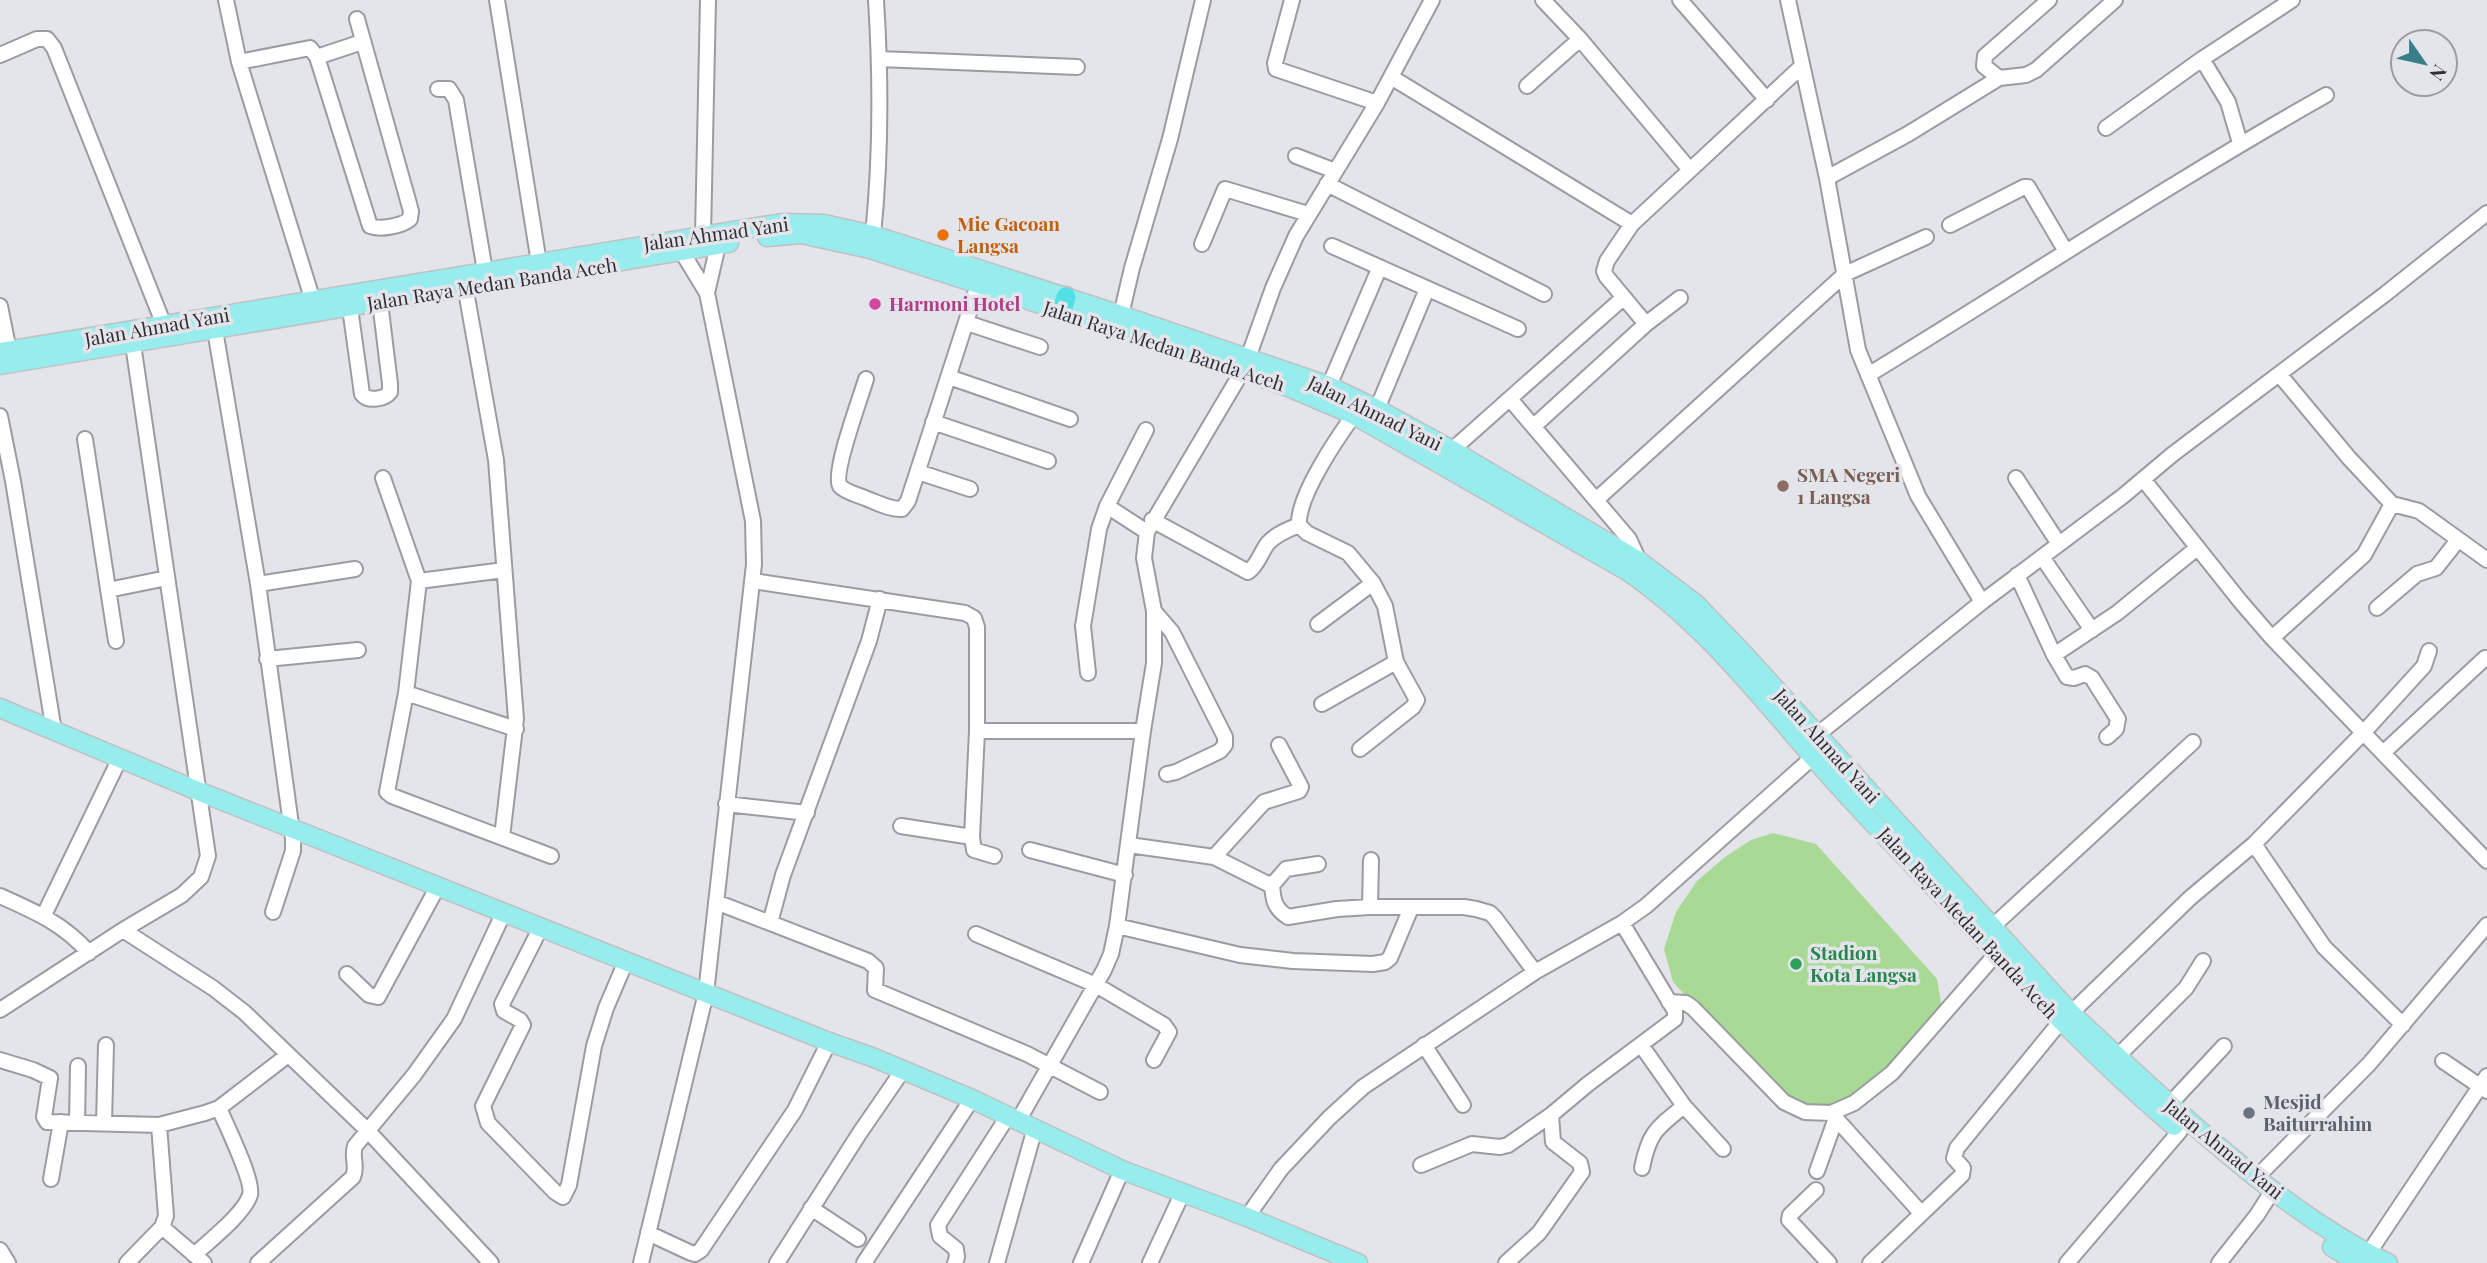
<svg xmlns="http://www.w3.org/2000/svg" width="2487" height="1263" font-family="'Playfair Display',serif">
	<style>
		.garden { fill: #a8da95 }
		.lines { fill: none; stroke-linecap: round; stroke-linejoin: round }
		.minor-casing { stroke: #9b9ba2; stroke-width: 18 }
		.major-casing { stroke: #c1c1c2; stroke-width: 21 }
		.highway-casing { stroke: #c1c1c2; stroke-width: 23 }
		.minor { stroke: #fff; stroke-width: 14 }
		.major { stroke: #97ecee; stroke-width: 18 }
		.highway { stroke: #51dfe3; stroke-width: 19 }
		.food-dot { fill: #e8710a; stroke: #e4e4eb; stroke-width: 2.5 }
		.hotel-dot { fill: #d1479c; stroke: #e4e4eb; stroke-width: 2.5 }
		.education-dot { fill: #8d6e63; stroke: #e4e4eb; stroke-width: 2.5 }
		.leisure-dot { fill: #2e9e5b; stroke: #e4e4eb; stroke-width: 2.5 }
		.worship-dot { fill: #6b7280; stroke: #e4e4eb; stroke-width: 2.5 }
		.labels { text-anchor: middle; stroke-width: 7; stroke-linejoin: round; paint-order: stroke }
		.food-label { font-size: 19px; font-weight: bold; fill: #c56008; stroke: #e4e4eb; text-anchor: start }
		.street-label { font-size: 19px; fill: #2f2f32; stroke: #e4e4eb }
		.hotel-label { font-size: 19px; font-weight: bold; fill: #b23c85; stroke: #e4e4eb; text-anchor: start }
		.education-label { font-size: 19px; font-weight: bold; fill: #785e54; stroke: #e4e4eb; text-anchor: start }
		.leisure-label { font-size: 19px; font-weight: bold; fill: #27864d; stroke: #e4e4eb; text-anchor: start }
		.worship-label { font-size: 19px; font-weight: bold; fill: #5b616d; stroke: #e4e4eb; text-anchor: start }
	</style>
	<rect width="100%" height="100%" fill="#e4e4eb"/>
	<path class="garden" d="M1773 833 1816 844 1937 979 1941 1003 1932 1039 1900 1078 1866 1102 1840 1115 1786 1106 1673 982 1664 949 1676 912 1697 881 1725 857 1751 840Z"/>
	<g class="lines">
		<g class="minor-casing">
			<path id="minor" d="M226 0 239 62 313 301
				M497 0 539 263
				M1292 0 1275 63 1276 69 1377 103
				M1543 0 1580 39 1690 170
				M1680 0 1767 100
				M1788 0 1827 178 1858 350 1918 496 1982 602
				M0 55 37 39H47L54 48 164 325
				M317 57 362 42
				M879 59 1077 67
				M2202 59 2228 102 2240 143
				M239 62 310 48 317 57 370 226C380 230 402 226 410 219L411 211 357 19
				M1391 77 1632 224
				M1999 78 1984 66 1985 56 2049 0
				M1527 86 1580 39
				M438 89H449L456 100 485 271
				M2106 128 2202 59 2292 0
				M1296 156 1335 171
				M1827 178 1908 134 1999 78 2026 75 2036 70 2115 0
				M1327 184 1544 294
				M1950 225 2024 187H2028L2065 250
				M703 235 708 0
				M873 235C881 157 881 79 876 0
				M1202 244 1225 189 1308 214
				M1332 246 1518 329
				M464 280 496 460 516 719 502 837
				M707 293 718 245
				M0 306 9 351
				M350 308 362 394C368 402 385 399 390 392V384L380 302
				M1121 315 1132 268 1170 139 1203 0
				M967 323 1040 347
				M1646 324 1606 276 1604 271 1607 261 1632 224 1802 66
				M215 330 258 584 293 839V851L273 912
				M1248 358 1273 288 1296 236 1377 103 1432 0
				M2279 374 2349 458 2392 504 2419 511 2487 560
				M1868 375C2021 282 2170 183 2326 95
				M949 377 1070 419
				M866 379C861 397 832 473 840 486 845 492 858 495 865 498 876 502 890 510 902 509L908 501 978 285
				M1326 393 1379 269
				M1510 399 1629 539 1639 561
				M1377 409 1427 289
				M1354 415C1337 438 1297 497 1299 525L1307 533 1348 553 1373 583 1385 606 1396 662 1417 700 1413 707 1360 749
				M0 416 13 481 54 731
				M933 422 1048 461
				M1534 426 1646 324 1680 298
				M1146 430 1107 506 1147 532
				M85 439 116 641
				M1452 450 1623 298
				M918 472 970 489
				M383 478 419 581 504 570
				M2016 478 2059 544
				M2143 479 2240 601 2272 638 2487 861
				M1596 500 1845 274 1926 237
				M1152 520 1248 572C1258 565 1261 552 1268 543 1276 534 1289 529 1299 525
				M2042 557 2092 630
				M2017 575 2054 655 2067 677 2074 678 2085 674 2092 678 2118 719 2116 729 2107 737
				M753 581 965 613 974 618 977 627V731L972 837 974 850 994 856
				M258 584 355 569
				M108 590 167 578
				M2377 608 2417 574 2436 568 2458 540
				M1154 611 1172 632 1225 737V745L1220 751 1176 772 1167 774
				M1318 624 1373 583
				M2272 638 2364 555 2392 504
				M2054 655 2117 613 2197 548
				M267 659 358 650
				M1088 673 1083 626 1099 529 1107 506
				M406 693 419 581
				M1322 704 1396 662
				M516 729 406 693 387 792 392 796 551 856
				M977 731H1143
				M1817 735 1982 602 2123 496 2173 454 2384 295 2487 213
				M2384 752 2485 658
				M726 804 807 813
				M901 826 972 837
				M2254 844 2324 947 2403 1025
				M1129 845 1214 857 1268 884 1274 883 1286 869 1318 864
				M1030 850 1125 875
				M1214 857 1264 802 1299 791 1301 787 1279 745
				M1272 884C1273 900 1274 908 1288 917L1337 909 1370 907H1464L1476 909 1490 913 1495 918 1535 972
				M0 896C34 911 64 924 89 953
				M716 902 868 961 876 968 875 990 1027 1054 1100 1092
				M1370 907 1371 860
				M44 915 120 758
				M770 923 783 875 869 641 880 599
				M1117 926 1240 955 1293 961 1373 964 1385 962 1390 958 1411 908
				M541 927 502 1004 504 1011 520 1020 523 1025 483 1106 488 1123 555 1192 563 1197 569 1185 594 1046 606 1008 626 961
				M1992 927 2193 742
				M123 930 213 988 244 1012 367 1130 491 1263
				M976 934 1096 985 1164 1025 1169 1032 1154 1060
				M347 974 369 995 378 997 438 886
				M1669 1002 1686 1003 1693 1008 1784 1102 1805 1112 1831 1113 1854 1103 1892 1073 1996 954
				M0 1010 123 930 182 895 201 877 208 856 133 344
				M2071 1013 2190 898 2254 844 2364 732 2424 666 2429 651
				M1424 1045 1463 1105
				M1641 1045 1684 1106 1723 1149
				M2117 1057 2186 988 2203 961
				M0 1060 33 1070 50 1078 44 1117 47 1122 159 1125 205 1113 219 1108 288 1055
				M2443 1061 2487 1091
				M2169 1105 2224 1046
				M1831 1113 1921 1213
				M1018 1121 1104 970 1111 954 1117 926 1143 731 1154 663V611L1144 558 1147 532 1243 370
				M77 1123 78 1066
				M104 1123 106 1045
				M1421 1165 1472 1144 1500 1147 1508 1145 1551 1115 1588 1084 1675 1019V1011L1622 923
				M1642 1168C1649 1132 1657 1128 1684 1106
				M1817 1171 1836 1118
				M2256 1178 2369 1064 2487 925
				M51 1179 61 1122
				M1816 1190 1790 1215 1789 1220 1829 1263
				M811 1208 858 1239
				M1247 1217 1281 1169 1329 1118 1363 1087 1535 972 1622 923 1646 906 1813 757
				M162 1227 204 1263
				M648 1233 691 1253 695 1254 701 1250 795 1110 829 1042
				M0 1250 8 1263
				M2368 1254 2487 1076
				M194 1255C209 1241 244 1214 250 1195 254 1181 226 1125 219 1108
				M127 1263 162 1227 166 1216 159 1125
				M258 1263 353 1177C358 1166 351 1157 355 1146L414 1075 454 1019 504 912
				M641 1263 706 993 754 564 753 521 707 293 682 252
				M777 1263 859 1134 903 1070
				M864 1263 972 1099
				M955 1263 957 1257 956 1249 940 1236 938 1225 1008 1116
				M997 1263 1035 1128
				M1081 1263 1122 1170
				M1150 1263 1182 1194
				M1506 1263 1539 1233 1582 1172 1580 1163 1553 1142 1551 1115
				M1870 1263 1962 1175 1963 1168 1954 1158 1957 1148 2061 1021
				M2067 1263 2180 1131
				M2219 1263 2257 1215 2273 1190"/>
		</g>
		<g class="major-casing">
			<path id="major" d="M767 237 801 234 870 249 1214 360 1293 389 1354 415 1627 571C1710 627 1769 709 1835 782 1867 818 1901 852 1933 886 2011 969 2087 1052 2174 1126
				M0 352 782 223 824 224 873 235 1121 315 1329 386 1377 409 1452 450 1639 561 1696 604 1742 652 2071 1013C2126 1065 2182 1117 2242 1166 2287 1203 2335 1238 2388 1263
				M0 365 729 243
				M0 708 198 791 829 1042 872 1057 972 1099 1122 1170 1247 1217 1358 1263
				M2332 1247 2359 1263"/>
		</g>
		<g class="highway-casing">
			<path id="highway" d="M1062 311 1066 297"/>
		</g>
		<use href="#minor" class="minor"/>
		<use href="#major" class="major"/>
		<use href="#highway" class="highway"/>
	</g>
	<circle class="food-dot" cx="943" cy="235" r="7"/>
	<circle class="hotel-dot" cx="875" cy="304" r="7"/>
	<circle class="education-dot" cx="1783" cy="486" r="7"/>
	<circle class="leisure-dot" cx="1796" cy="964" r="7"/>
	<circle class="worship-dot" cx="2249" cy="1113" r="7"/>
	<g class="labels">
		<g class="food-label">
			<text x="957" y="231">Mie Gacoan<tspan x="957" dy="22">Langsa</tspan></text>
		</g>
		<g class="street-label">
			<text transform="translate(716 234) rotate(-8)" y="7">Jalan Ahmad Yani</text>
			<text transform="translate(492 284) rotate(-9)" y="7">Jalan Raya Medan Banda Aceh</text>
			<text transform="translate(157 327) rotate(-10)" y="7">Jalan Ahmad Yani</text>
			<text transform="translate(1164 346) rotate(18)" y="7">Jalan Raya Medan Banda Aceh</text>
			<text transform="translate(1375 413) rotate(26)" y="7">Jalan Ahmad Yani</text>
			<text transform="translate(1827 746) rotate(48)" y="7">Jalan Ahmad Yani</text>
			<text transform="translate(1968 923) rotate(47)" y="7">Jalan Raya Medan Banda Aceh</text>
			<text transform="translate(2224 1149) rotate(39)" y="7">Jalan Ahmad Yani</text>
		</g>
		<g class="hotel-label">
			<text x="889" y="311">Harmoni Hotel</text>
		</g>
		<g class="education-label">
			<text x="1797" y="482">SMA Negeri<tspan x="1797" dy="22">1 Langsa</tspan></text>
		</g>
		<g class="leisure-label">
			<text x="1810" y="960">Stadion<tspan x="1810" dy="22">Kota Langsa</tspan></text>
		</g>
		<g class="worship-label">
			<text x="2263" y="1109">Mesjid<tspan x="2263" dy="22">Baiturrahim</tspan></text>
		</g>
	</g>
	<g transform="translate(2424 63) rotate(124)"><circle r="33" fill="#e4e4eb" stroke="#9c9ca1" stroke-width="2"/>
	<path d="M0-5L12 26L0 18L-12 26Z" fill="#387f8a"/>
	<text y="-10" font-size="19" font-weight="bold" text-anchor="middle" fill="#2f2f32">N</text>
	</g>
</svg>
